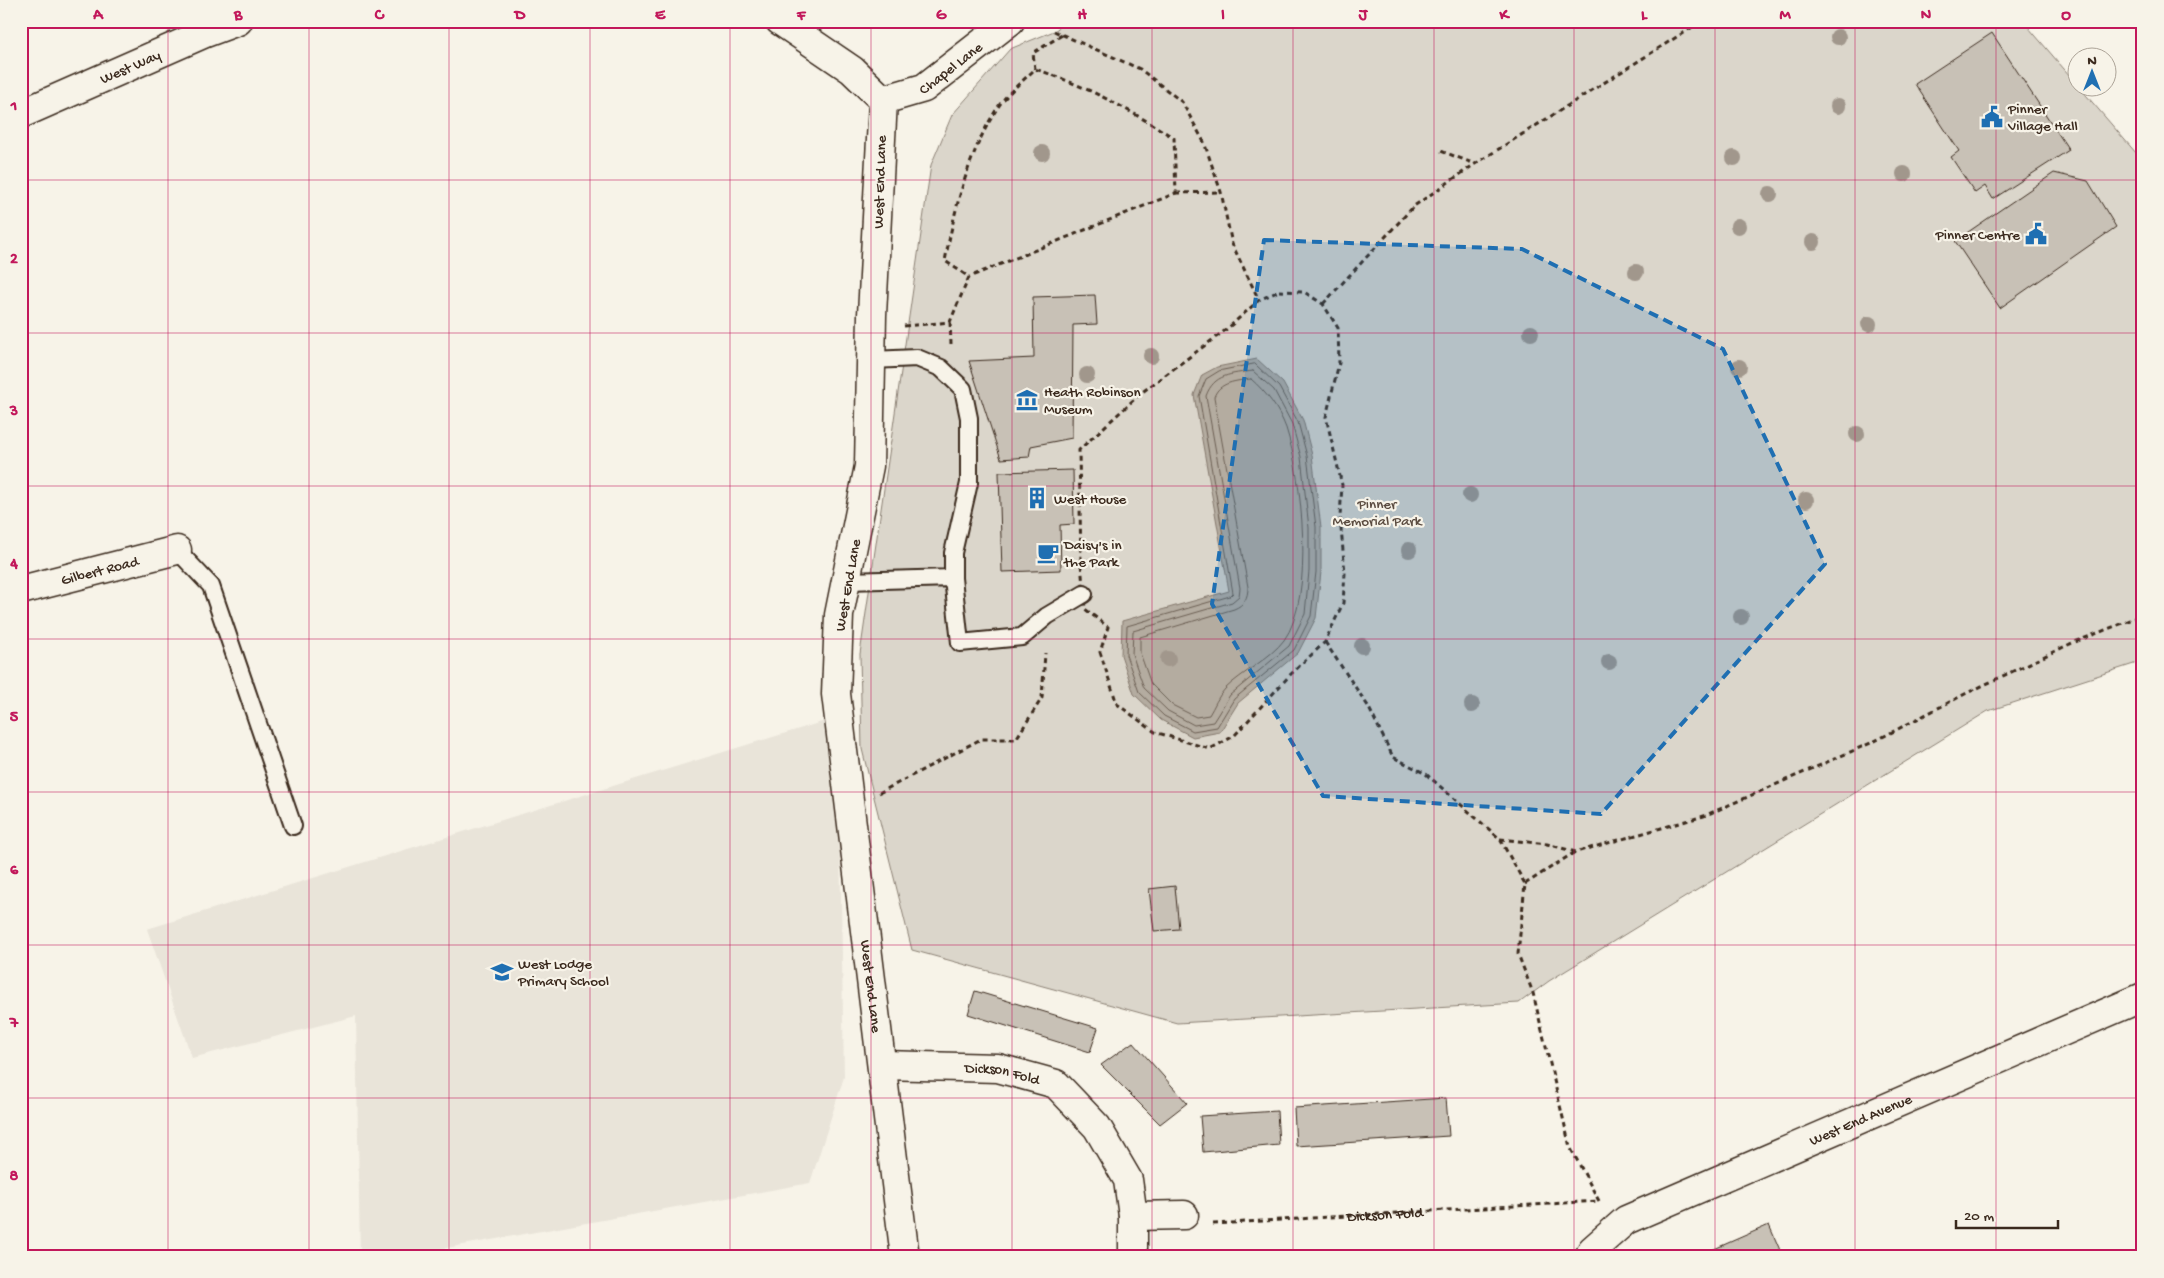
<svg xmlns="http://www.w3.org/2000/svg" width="2164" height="1278" font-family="'Gochi Hand',sans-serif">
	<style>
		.built { fill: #e9e4d9 }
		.green { fill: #dbd6cb; stroke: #8b8074 }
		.water { fill: #b4aca0; stroke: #84786c }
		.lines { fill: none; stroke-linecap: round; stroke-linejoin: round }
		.shore { stroke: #6b5e52; stroke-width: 1 }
		.building { fill: #c8c1b6; stroke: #3b2a1e }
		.lane-casing { stroke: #3b2a1e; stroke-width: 20 }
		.street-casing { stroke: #3b2a1e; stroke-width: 31 }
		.path { stroke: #3b2a1e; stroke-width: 3; stroke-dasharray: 5 4; stroke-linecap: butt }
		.lane { stroke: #f7f3e8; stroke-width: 16 }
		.street { stroke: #f7f3e8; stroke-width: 28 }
		.tree { fill: #a1978c }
		.marked { fill: #1f6fb2; fill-opacity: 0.2; stroke: #1f6fb2; stroke-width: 4; stroke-dasharray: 10 6; stroke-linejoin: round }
		.grid { fill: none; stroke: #c2185b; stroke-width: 1; stroke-opacity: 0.55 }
		.labels { text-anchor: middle; stroke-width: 4.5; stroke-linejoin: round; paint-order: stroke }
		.street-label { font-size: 15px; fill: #3b2a1e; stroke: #f7f3e8 }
		.poi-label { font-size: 15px; fill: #3b2a1e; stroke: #f7f3e8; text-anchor: start }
		.park-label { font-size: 15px; fill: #5b4c41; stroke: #f7f3e8 }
		.neatline { fill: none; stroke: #c2185b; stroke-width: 2 }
		.grid-label { font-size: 16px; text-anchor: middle; font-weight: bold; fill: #c2185b }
	</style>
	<rect width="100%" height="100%" fill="#f7f3e8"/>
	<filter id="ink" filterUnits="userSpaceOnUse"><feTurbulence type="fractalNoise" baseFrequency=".02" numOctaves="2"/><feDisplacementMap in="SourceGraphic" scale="10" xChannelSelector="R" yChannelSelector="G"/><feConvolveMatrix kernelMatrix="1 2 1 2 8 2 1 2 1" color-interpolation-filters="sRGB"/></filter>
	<g filter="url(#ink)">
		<path class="built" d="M838 717 844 1077 810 1183 396 1257H360L356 1016 192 1058 147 929Z"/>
		<path class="green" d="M1068 21H2023L2076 83V88H2080L2143 161V661L1988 711 1549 981 1519 1003 1177 1023 912 950 862 749 860 654 931 165 952 115 1010 49 1054 31Z"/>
		<path class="water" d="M1257 359 1283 383 1303 420 1312 455 1321 527V572L1316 618 1298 653 1238 703 1220 732 1193 737 1161 720 1134 694 1121 655 1122 621 1229 591 1194 395 1202 375 1217 367Z"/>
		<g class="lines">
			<path class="shore" d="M1255 364 1279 387 1298 422 1307 456 1316 527V572L1311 616 1294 650 1234 699 1217 727 1193 731 1164 716 1139 692 1126 655 1127 626 1230 596 1233 593 1199 396 1206 379 1219 371Z
				M1253 371 1274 390 1292 424 1301 457 1309 528V571L1305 614 1289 646 1230 695 1213 722 1194 725 1168 711 1144 688 1132 654 1133 631 1232 602 1239 596 1240 588 1206 396C1214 374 1231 374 1253 371Z
				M1251 379C1266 392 1279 409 1286 428 1302 477 1315 598 1284 640 1271 658 1241 673 1225 689 1218 696 1214 707 1209 715L1196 717 1172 705 1151 684 1140 653V637L1234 609C1244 605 1248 598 1248 587L1214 397C1219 382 1236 381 1251 379Z"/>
		</g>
		<path class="building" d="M1992 33 2069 150 1993 199 1985 186 1975 193 1951 157 1959 151 1915 84Z
			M2054 173 2088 181 2116 227 2000 308 1955 241Z
			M1095 295 1097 324 1073 325 1072 438 1031 446 1029 457 1001 459 969 361 1034 358 1033 297Z
			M1073 470 1074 524 1060 525 1061 570 1002 572 999 472Z
			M1175 886 1179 929 1154 931 1149 889Z
			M975 991 1098 1028 1090 1052 968 1014Z
			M1133 1042 1187 1103 1160 1124 1101 1065Z
			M1446 1098 1449 1136 1296 1146 1294 1108Z
			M1277 1111 1279 1145 1203 1152 1200 1116Z
			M1769 1225 1783 1257H1696Z"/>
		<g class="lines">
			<g class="lane-casing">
				<path id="lane" d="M872 360 917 358 941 368 963 389 969 418V483L953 553V578
					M177 550 211 586 293 826
					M847 581 953 578 960 643 1022 637 1047 616 1084 594"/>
			</g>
			<g class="street-casing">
				<g id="street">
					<path id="s2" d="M780 21 852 70 883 100 872 315 869 466 839 615 836 694 905 1257"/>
					<path id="s3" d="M883 100 924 88 1010 21"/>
					<path id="s4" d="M21 114 203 34 238 21"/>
					<path id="s5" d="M21 590 177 550"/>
					<path id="s6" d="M882 1065 998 1068 1056 1084 1097 1127 1128 1180 1133 1216V1257"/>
					<path d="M1133 1216 1184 1215"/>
					<path id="s7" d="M1589 1257 1592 1250 1626 1220 2143 997"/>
				</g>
			</g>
			<g class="path">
				<path d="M1054 31 1140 69 1182 102 1204 142 1221 192 1232 244 1259 300"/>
				<path d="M1035 69 1033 53 1062 35"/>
				<path d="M1441 151 1475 164"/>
				<path d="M1176 193 1220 192"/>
				<path d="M1279 291 1304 292 1323 304 1338 328 1339 363 1326 417 1342 485 1340 517 1345 573 1343 603 1325 642 1291 674 1234 736 1210 749 1155 732 1117 704 1100 652 1108 627 1085 609 1081 563 1079 450 1141 393 1227 329 1259 300Z"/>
				<path d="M1323 304 1414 206 1475 164 1702 21"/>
				<path d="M950 322 951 344"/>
				<path d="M904 326 950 322 969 277 945 261C955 208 968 153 998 107 1007 93 1023 81 1035 69 1085 85 1130 110 1174 138L1176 193 969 277"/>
				<path d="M1325 642 1368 706 1393 757 1426 774 1500 839 1525 884 1518 954 1533 993 1570 1147 1599 1201"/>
				<path d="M879 793 981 739H1016L1042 698 1045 653"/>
				<path d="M1500 839 1547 844 1576 852 1704 816 1873 742 1965 694 2070 644 2143 615"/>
				<path d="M1525 884 1575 852"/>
				<path id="s1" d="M1213 1224 1599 1201"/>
			</g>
			<use href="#lane" class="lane"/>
			<use href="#street" class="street"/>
		</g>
		<g class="tree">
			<circle cx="1838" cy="37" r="8"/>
			<circle cx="1838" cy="106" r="8"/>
			<circle cx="1042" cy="153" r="8"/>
			<circle cx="1734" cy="158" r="8"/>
			<circle cx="1904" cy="174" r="8"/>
			<circle cx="1770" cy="194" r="8"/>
			<circle cx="1738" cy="226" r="8"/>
			<circle cx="1813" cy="242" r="8"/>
			<circle cx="1636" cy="272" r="8"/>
			<circle cx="1869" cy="324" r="8"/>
			<circle cx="1531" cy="333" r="8"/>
			<circle cx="1151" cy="356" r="8"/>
			<circle cx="1739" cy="367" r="8"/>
			<circle cx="1087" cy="375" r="8"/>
			<circle cx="1857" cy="434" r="8"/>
			<circle cx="1470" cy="495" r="8"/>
			<circle cx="1806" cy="500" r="8"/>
			<circle cx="1409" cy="550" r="8"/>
			<circle cx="1741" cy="617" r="8"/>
			<circle cx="1362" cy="646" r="8"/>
			<circle cx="1168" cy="659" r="8"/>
			<circle cx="1609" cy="662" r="8"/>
			<circle cx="1472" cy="705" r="8"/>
		</g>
	</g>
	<path class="marked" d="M1264 240 1522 249 1723 349 1825 564 1601 814 1323 796 1212 604Z"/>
	<path class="grid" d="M168 21V1257M309 21V1257M449 21V1257M590 21V1257M730 21V1257M871 21V1257M1012 21V1257M1152 21V1257M1293 21V1257M1434 21V1257M1574 21V1257M1715 21V1257M1855 21V1257M1996 21V1257M21 180H2143M21 333H2143M21 486H2143M21 639H2143M21 792H2143M21 945H2143M21 1098H2143"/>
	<defs>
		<g id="civic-bare" transform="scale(1.725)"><path d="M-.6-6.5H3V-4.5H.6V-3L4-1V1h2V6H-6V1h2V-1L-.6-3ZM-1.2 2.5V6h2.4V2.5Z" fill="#1f6fb2" stroke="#f7f3e8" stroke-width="2.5" paint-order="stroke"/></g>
		<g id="museum-bare" transform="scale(1.725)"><path d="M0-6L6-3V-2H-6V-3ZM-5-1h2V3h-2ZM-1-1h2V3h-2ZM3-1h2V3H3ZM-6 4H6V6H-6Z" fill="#1f6fb2" stroke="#f7f3e8" stroke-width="2.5" paint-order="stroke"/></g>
		<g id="building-bare" transform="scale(1.725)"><path d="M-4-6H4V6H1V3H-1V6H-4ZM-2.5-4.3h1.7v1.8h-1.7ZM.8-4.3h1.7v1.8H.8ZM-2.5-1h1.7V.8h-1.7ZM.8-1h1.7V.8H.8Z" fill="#1f6fb2" stroke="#f7f3e8" stroke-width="2.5" paint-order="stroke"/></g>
		<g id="cafe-bare" transform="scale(1.725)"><path d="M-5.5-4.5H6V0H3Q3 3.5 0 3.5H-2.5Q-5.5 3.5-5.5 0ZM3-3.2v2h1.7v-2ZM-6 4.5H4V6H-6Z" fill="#1f6fb2" stroke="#f7f3e8" stroke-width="2.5" paint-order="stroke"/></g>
		<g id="school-bare" transform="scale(1.725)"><path d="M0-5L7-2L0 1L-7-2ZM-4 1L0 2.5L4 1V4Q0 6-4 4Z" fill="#1f6fb2" stroke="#f7f3e8" stroke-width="2.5" paint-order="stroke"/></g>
	</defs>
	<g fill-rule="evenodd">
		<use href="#civic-bare" x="1992" y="117"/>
		<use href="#civic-bare" x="2036" y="234"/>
		<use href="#museum-bare" x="1027" y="400"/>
		<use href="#building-bare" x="1037" y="498"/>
		<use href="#cafe-bare" x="1048" y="553"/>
		<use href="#school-bare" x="502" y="972"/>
	</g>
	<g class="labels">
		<g class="street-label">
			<text dy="5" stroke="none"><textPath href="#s3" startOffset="76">Chapel Lane</textPath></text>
			<text dy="5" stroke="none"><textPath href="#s4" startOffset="119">West Way</textPath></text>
			<text transform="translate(879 182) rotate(-88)" y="5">West End Lane</text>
			<text dy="5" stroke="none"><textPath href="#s5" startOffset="81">Gilbert Road</textPath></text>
			<text transform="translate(847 585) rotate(-80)" y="5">West End Lane</text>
			<text dy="5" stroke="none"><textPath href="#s2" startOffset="1022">West End Lane</textPath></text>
			<text dy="5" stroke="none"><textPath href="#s6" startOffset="121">Dickson Fold</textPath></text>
			<text dy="5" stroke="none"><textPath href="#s7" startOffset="308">West End Avenue</textPath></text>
			<text dy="5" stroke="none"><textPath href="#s1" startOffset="172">Dickson Fold</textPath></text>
		</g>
		<g class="poi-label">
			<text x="2008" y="113">Pinner<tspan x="2008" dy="17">Village Hall</tspan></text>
			<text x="2020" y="239" text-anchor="end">Pinner Centre</text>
			<text x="1044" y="396">Heath Robinson<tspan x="1044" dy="17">Museum</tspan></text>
			<text x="1054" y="503">West House</text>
			<text x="1064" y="549">Daisy's in<tspan x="1064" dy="17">the Park</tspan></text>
			<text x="518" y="968">West Lodge<tspan x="518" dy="17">Primary School</tspan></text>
		</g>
		<g class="park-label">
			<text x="1377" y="508">Pinner<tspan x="1377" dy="17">Memorial Park</tspan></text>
		</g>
	</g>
	<rect width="2164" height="1278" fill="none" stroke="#f7f3e8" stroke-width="55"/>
	<g transform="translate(2092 72)"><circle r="24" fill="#f7f3e8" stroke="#aca397"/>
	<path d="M0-4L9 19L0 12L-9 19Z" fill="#1f6fb2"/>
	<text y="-8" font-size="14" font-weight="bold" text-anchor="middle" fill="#3b2a1e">N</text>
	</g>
	<path d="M1956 1220v8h102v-8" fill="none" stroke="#3b2a1e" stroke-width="2.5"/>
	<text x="1964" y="1220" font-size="15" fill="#3b2a1e" stroke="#f7f3e8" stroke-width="4" paint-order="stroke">20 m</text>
	<rect x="28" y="28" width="2108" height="1222" class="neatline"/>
	<g class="grid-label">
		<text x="98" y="19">A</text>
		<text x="238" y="19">B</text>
		<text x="379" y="19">C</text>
		<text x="520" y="19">D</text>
		<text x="660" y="19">E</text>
		<text x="801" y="19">F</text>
		<text x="941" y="19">G</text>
		<text x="1082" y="19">H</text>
		<text x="1223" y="19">I</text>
		<text x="1363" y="19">J</text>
		<text x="1504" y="19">K</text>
		<text x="1644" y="19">L</text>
		<text x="1785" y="19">M</text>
		<text x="1926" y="19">N</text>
		<text x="2066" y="19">O</text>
		<text x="14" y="110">1</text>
		<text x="14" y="263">2</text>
		<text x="14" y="415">3</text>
		<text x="14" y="568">4</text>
		<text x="14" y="721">5</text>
		<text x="14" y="874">6</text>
		<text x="14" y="1027">7</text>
		<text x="14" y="1180">8</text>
	</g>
</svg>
